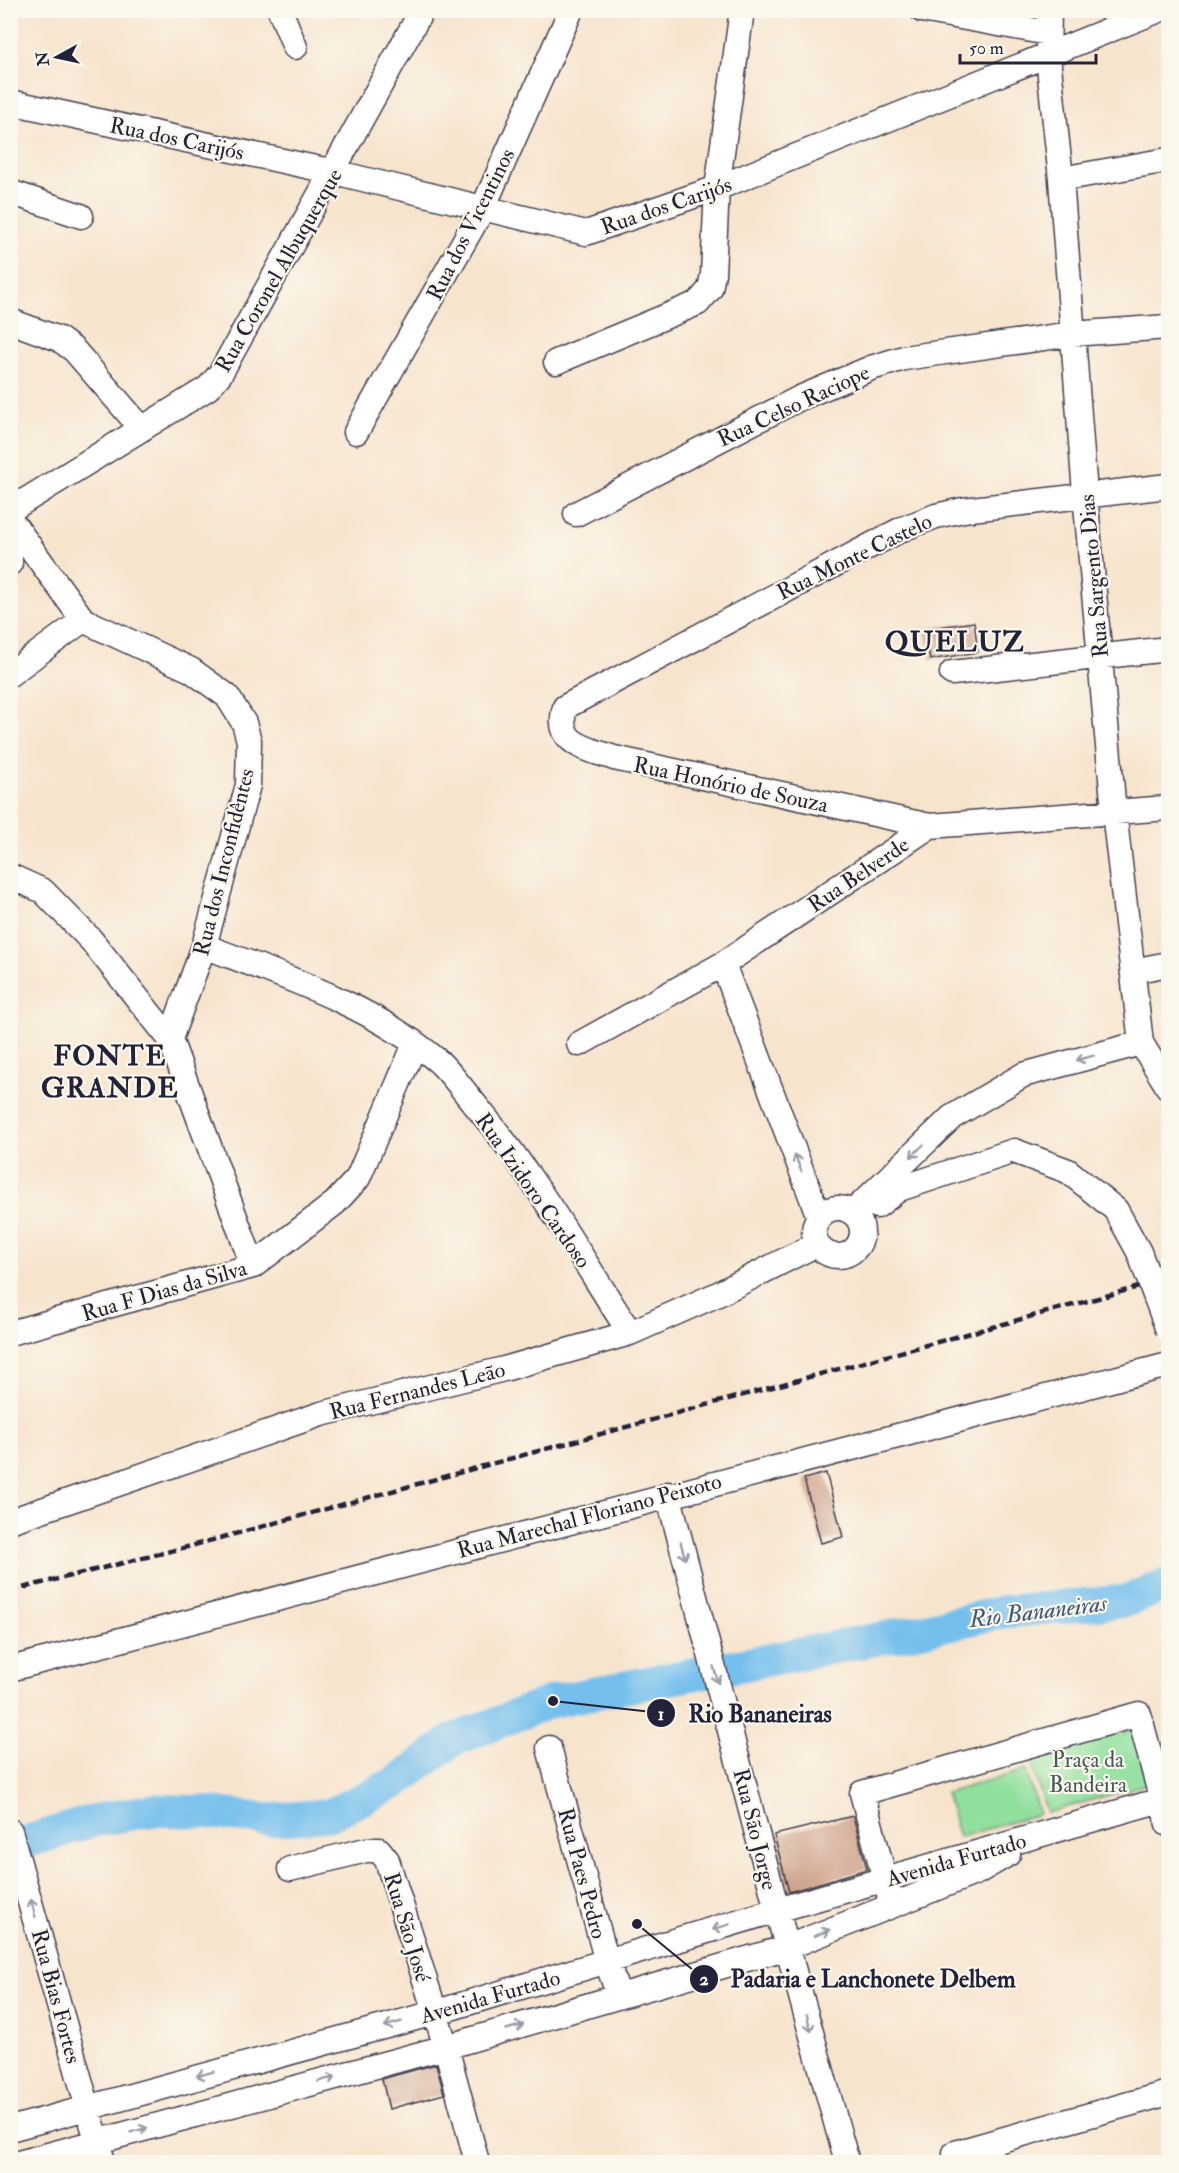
<svg xmlns="http://www.w3.org/2000/svg" width="1179" height="2173" font-family="'IM FELL Double Pica',serif">
	<style>
		.green { fill: #91df9d; stroke: #5a806c; stroke-width: 1.5 }
		.lines { fill: none; stroke-linecap: round; stroke-linejoin: round }
		.river { stroke: #74bfed; stroke-width: 33 }
		.building { fill: #cd9f88 }
		.minor-casing { stroke: #423f51; stroke-width: 27 }
		.minor { stroke: #fff; stroke-width: 24 }
		.rail { stroke: #22223b; stroke-width: 4.5; stroke-dasharray: 9 4.5; stroke-linecap: butt }
		.minor-bridge-casing { stroke: #423f51; stroke-width: 27; stroke-linecap: butt }
		.minor-bridge { stroke: #fff; stroke-width: 24 }
		.oneway { stroke: #9c9ca7 }
		.labels { text-anchor: middle; stroke-width: 4.5; stroke-linejoin: round; paint-order: stroke }
		.street-label { font-size: 22px; fill: #22223b; stroke: #fbf7ec }
		.park-label { font-size: 22px; fill: #435b58; stroke: #fbf7ec }
		.water-label { font-size: 24px; font-style: italic; fill: #3f5979; stroke: #fbf7ec }
		.district-label { font-size: 28px; font-weight: bold; letter-spacing: 1.5px; fill: #22223b; stroke: #fbf7ec }
		.leader { fill: none; stroke: #22223b; stroke-width: 2 }
		.callout-dot { fill: #22223b; stroke: #fbf7ec; stroke-width: 2 }
		.mark-label { font-size: 18px; text-anchor: middle; font-weight: bold; fill: #fff }
		.callout-label { font-size: 24px; text-anchor: middle; font-weight: bold; fill: #22223b; stroke: #fbf7ec; stroke-width: 4.5; stroke-linejoin: round; paint-order: stroke }
	</style>
	<rect width="100%" height="100%" fill="#fbf7ec"/>
	<filter id="ink" filterUnits="userSpaceOnUse"><feTurbulence type="fractalNoise" baseFrequency=".0167" numOctaves="2"/><feDisplacementMap in="SourceGraphic" scale="12" xChannelSelector="R" yChannelSelector="G"/><feConvolveMatrix kernelMatrix="1 2 1 2 8 2 1 2 1" color-interpolation-filters="sRGB"/></filter>
	<filter id="wash" filterUnits="userSpaceOnUse"><feTurbulence type="fractalNoise" baseFrequency=".008" numOctaves="4" result="noise"/><feDisplacementMap in="SourceGraphic" scale="24" xChannelSelector="R" yChannelSelector="G"/><feGaussianBlur stdDeviation="1.35" result="paint"/><feColorMatrix in="noise" values="0 0 0 0 0 0 0 0 0 0 0 0 0 0 0 0 0 1.4 0 .05"/><feComposite in="paint" operator="in"/></filter>
	<g filter="url(#wash)">
		<rect width="100%" height="100%" fill="#f7e4cd"/>
		<path class="green" d="M1134 1729 1147 1784 1047 1813 1030 1760Z
			M1026 1770 1039 1814 959 1837 946 1793Z"/>
		<g class="lines">
			<path class="river" d="M10 1847 92 1821 153 1810 205 1812 269 1820 329 1815 395 1783 453 1740 553 1701 914 1632 1002 1612 1126 1601 1168 1584"/>
		</g>
		<g id="blocks">
			<path class="building" d="M974 622 978 652 930 660 925 629Z
				M826 1473 843 1537 821 1543 804 1479Z
				M853 1816 867 1869 789 1892 774 1835Z
				M436 2064 444 2094 389 2109 382 2079Z"/>
		</g>
	</g>
	<g filter="url(#ink)">
		<use href="#blocks" fill-opacity="0" stroke="#423f51" stroke-width="1.5"/>
		<g class="lines">
			<g class="minor-casing">
				<path id="minor" d="M280 10 295 47
					M922 10 1048 33
					M1049 10 1048 57 1061 179 1085 494 1114 812 1141 1043 1168 1087
					M10 102 334 172 586 233 717 188 1159 10
					M1061 179 1168 160
					M10 192 81 216
					M10 321 59 339 74 350 142 429
					M556 362 698 303 710 289 713 274 717 188 742 10
					M356 432 483 208 571 10
					M10 510 208 388 220 374 422 10
					M576 514 800 398 871 368 904 358 1072 334 1168 327
					M10 519 83 620 191 670 227 696 244 723 249 741 248 785 204 946 170 1039 253 1266
					M10 555V563
					M952 673 1168 649
					M10 674 83 620
					M930 826 614 758C586 748 554 744 565 707L902 529 936 516 963 510 1168 486
					M10 876 43 891 91 940 170 1039
					M204 946C283 976 374 1006 439 1062 453 1075 465 1093 477 1107 535 1177 581 1257 630 1333
					M723 964 819 1217
					M1133 971 1168 964
					M579 1044 723 964 930 826 1168 808
					M877 1206 899 1189 1014 1151
					M814 1232a24 24 0 1 1 48 0a24 24 0 1 1-48 0Z
					M852 1213 952 1117 1023 1075 1141 1043
					M10 1333 253 1266 335 1203 358 1178 415 1044
					M668 1494 777 1910 847 2162
					M10 1521 321 1414 504 1369 630 1333 716 1295 817 1244
					M10 1669 1168 1365
					M549 1748 607 1962 619 1996
					M10 1831 103 2162
					M290 1869 366 1850H379L387 1860 446 2047 477 2162
					M889 1895 862 1793 1139 1714 1168 1824
					M10 2129 434 2013 777 1910 1168 1798
					M955 2153 1168 2093
					M22 2162 446 2047 788 1947 977 1872 1008 1854"/>
			</g>
			<use href="#minor" class="minor"/>
			<path class="rail" d="M10 1591 187 1547 1168 1279"/>
			<g class="minor-bridge-casing">
				<path id="minor-bridge" d="M1014 1151 1068 1171 1116 1210 1139 1252 1168 1330"/>
			</g>
			<use href="#minor-bridge" class="minor-bridge"/>
		</g>
		<defs><path id="oneway-shaft" d="M-6 0H5M1.5-3L5.5 0L1.5 3" fill="none" stroke-width="1.6" stroke-linecap="round" stroke-linejoin="round" transform="scale(1.5)"/></defs>
		<g class="oneway">
			<use href="#oneway-shaft" transform="translate(1085 1058) rotate(165)"/>
			<use href="#oneway-shaft" transform="translate(917 1151) rotate(136)"/>
			<use href="#oneway-shaft" transform="translate(798 1163) rotate(-111)"/>
			<use href="#oneway-shaft" transform="translate(683 1551) rotate(75)"/>
			<use href="#oneway-shaft" transform="translate(716 1675) rotate(74)"/>
			<use href="#oneway-shaft" transform="translate(33 1908) rotate(-105)"/>
			<use href="#oneway-shaft" transform="translate(721 1927) rotate(163)"/>
			<use href="#oneway-shaft" transform="translate(822 1933) rotate(-22)"/>
			<use href="#oneway-shaft" transform="translate(809 2023) rotate(75)"/>
			<use href="#oneway-shaft" transform="translate(393 2024) rotate(165)"/>
			<use href="#oneway-shaft" transform="translate(515 2027) rotate(-16)"/>
			<use href="#oneway-shaft" transform="translate(205 2074) rotate(165)"/>
			<use href="#oneway-shaft" transform="translate(327 2079) rotate(-15)"/>
			<use href="#oneway-shaft" transform="translate(139 2130) rotate(-15)"/>
		</g>
	</g>
	<g class="labels">
		<g class="street-label">
			<text transform="translate(177 138) rotate(12)" y="8">Rua dos Carijós</text>
			<text transform="translate(666 205) rotate(-19)" y="8">Rua dos Carijós</text>
			<text transform="translate(470 224) rotate(-63)" y="8">Rua dos Vicentinos</text>
			<text transform="translate(278 270) rotate(-60)" y="8">Rua Coronel Albuquerque</text>
			<text transform="translate(793 405) rotate(-25)" y="8">Rua Celso Raciope</text>
			<text transform="translate(854 556) rotate(-26)" y="8">Rua Monte Castelo</text>
			<text transform="translate(1093 576) rotate(-95)" y="8">Rua Sargento Dias</text>
			<text transform="translate(731 784) rotate(12)" y="8">Rua Honório de Souza</text>
			<text transform="translate(223 862) rotate(-76)" y="8">Rua dos Inconfidêntes</text>
			<text transform="translate(858 874) rotate(-34)" y="8">Rua Belverde</text>
			<text transform="translate(534 1190) rotate(55)" y="8">Rua Izidoro Cardoso</text>
			<text transform="translate(164 1290) rotate(-16)" y="8">Rua F Dias da Silva</text>
			<text transform="translate(417 1390) rotate(-14)" y="8">Rua Fernandes Leão</text>
			<text transform="translate(589 1515) rotate(-15)" y="8">Rua Marechal Floriano Peixoto</text>
			<text transform="translate(756 1829) rotate(76)" y="8">Rua São Jorge</text>
			<text transform="translate(956 1859) rotate(-16)" y="8">Avenida Furtado</text>
			<text transform="translate(583 1873) rotate(75)" y="8">Rua Paes Pedro</text>
			<text transform="translate(408 1927) rotate(73)" y="8">Rua São José</text>
			<text transform="translate(57 1996) rotate(75)" y="8">Rua Bias Fortes</text>
			<text transform="translate(490 1996) rotate(-16)" y="8">Avenida Furtado</text>
		</g>
		<g class="park-label">
			<text x="1088" y="1767">Praça da<tspan x="1088" dy="25">Bandeira</tspan></text>
		</g>
		<g class="water-label">
			<text transform="translate(1038 1611) rotate(-7)" y="8">Rio Bananeiras</text>
		</g>
		<g class="district-label">
			<text x="955" y="651">QUELUZ</text>
			<text x="110" y="1065">FONTE<tspan x="110" dy="32">GRANDE</tspan></text>
		</g>
	</g>
	<path class="leader" d="M553 1701L661 1713M637 1924L704 1979"/>
	<g class="callout-dot">
		<circle cx="553" cy="1701" r="6"/>
		<circle cx="637" cy="1924" r="6"/>
		<circle cx="661" cy="1713" r="15"/>
		<circle cx="704" cy="1979" r="15"/>
	</g>
	<g class="mark-label">
		<text x="661" y="1720">1</text>
		<text x="704" y="1985">2</text>
	</g>
	<g class="callout-label">
		<text x="760" y="1722">Rio Bananeiras</text>
		<text x="873" y="1987">Padaria e Lanchonete Delbem</text>
	</g>
	<rect width="1179" height="2173" fill="none" stroke="#fbf7ec" stroke-width="36"/>
	<g transform="translate(57 57) rotate(262)" stroke="#fbf7ec" stroke-width="4.5" paint-order="stroke">
	<path d="M0-4.5L10 22L0 15L-10 22Z" fill="#22223b"/>
	<text y="-9" font-size="16" font-weight="bold" text-anchor="middle" fill="#22223b">N</text>
	</g>
	<path d="M960 54v9h136v-9" fill="none" stroke="#22223b" stroke-width="3"/>
	<text x="969" y="54" font-size="18" fill="#22223b" stroke="#fbf7ec" stroke-width="4.5" paint-order="stroke">50 m</text>
</svg>
